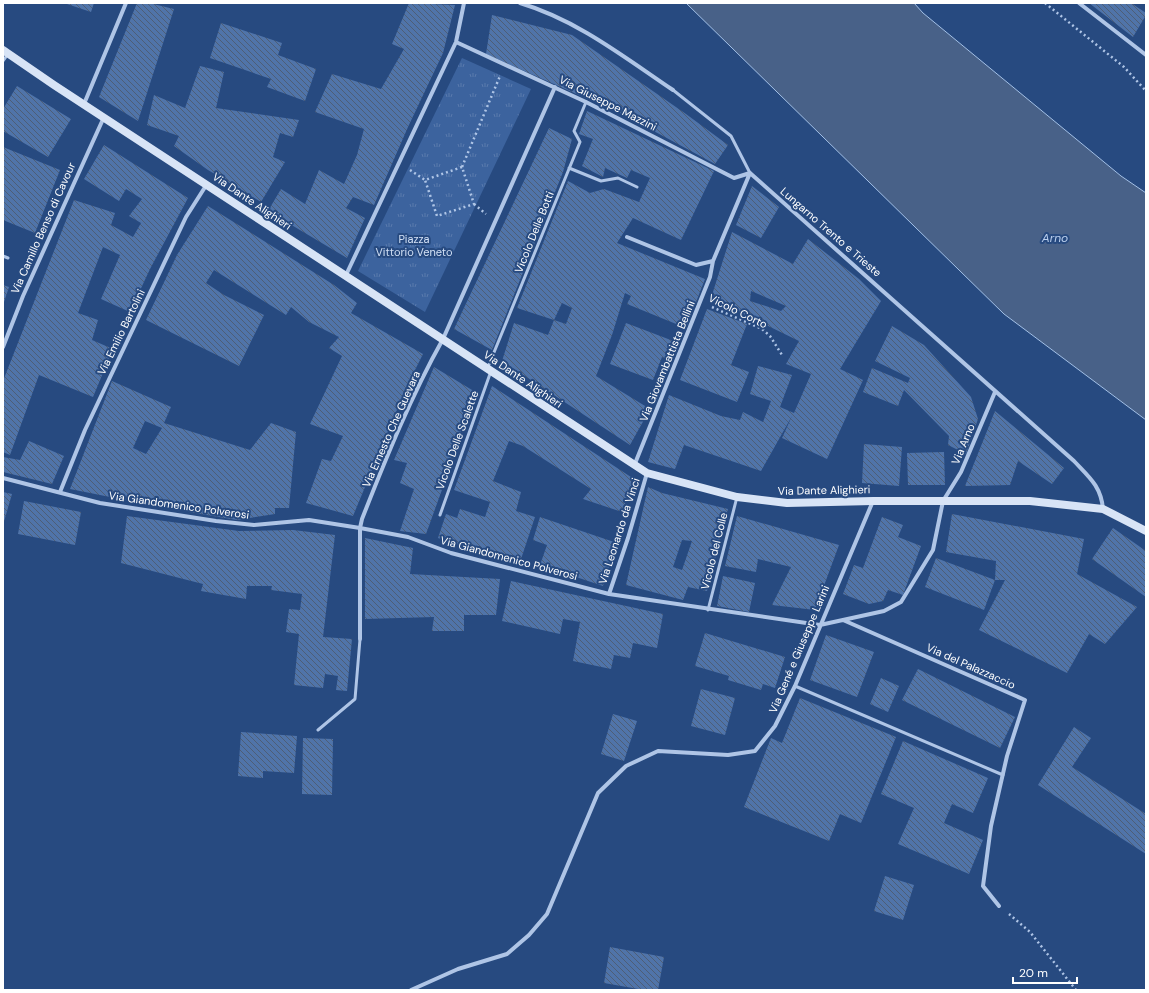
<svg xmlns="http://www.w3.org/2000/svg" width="1149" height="993" font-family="'DM Sans',sans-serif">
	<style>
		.park { fill: url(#park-tufts) }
		.water { fill: #486188; stroke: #a3c0e6 }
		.building { fill: url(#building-back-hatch); fill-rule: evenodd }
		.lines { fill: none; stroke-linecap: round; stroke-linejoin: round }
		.path { stroke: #afc5e6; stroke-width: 2.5; stroke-dasharray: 2 3; stroke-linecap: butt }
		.lane { stroke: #afc5e6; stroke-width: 3 }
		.street { stroke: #afc5e6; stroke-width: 4 }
		.secondary { stroke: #d8e4f6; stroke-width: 8 }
		.labels { text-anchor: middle; stroke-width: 4; stroke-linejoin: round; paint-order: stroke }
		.street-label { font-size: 11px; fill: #fff; stroke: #274a80 }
		.park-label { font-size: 11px; fill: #d2e0f5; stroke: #274a80 }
		.water-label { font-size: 12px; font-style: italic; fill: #bacfed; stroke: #274a80 }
	</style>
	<defs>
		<pattern id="park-tufts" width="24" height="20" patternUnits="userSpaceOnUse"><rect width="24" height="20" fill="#3c639e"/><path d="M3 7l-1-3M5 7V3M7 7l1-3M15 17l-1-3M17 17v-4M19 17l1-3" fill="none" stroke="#597aad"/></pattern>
		<pattern id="building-back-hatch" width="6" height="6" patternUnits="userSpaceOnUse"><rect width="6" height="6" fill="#5074a9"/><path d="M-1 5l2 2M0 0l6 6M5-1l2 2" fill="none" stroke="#4e5e76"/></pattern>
	</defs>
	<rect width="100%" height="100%" fill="#274a80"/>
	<path class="park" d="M462 58 531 89 425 312 358 271Z"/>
	<path class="water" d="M686 3H914L923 13 1121 176 1146 193V420L1004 314Z"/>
	<path class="building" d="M64 3H94L91 12Z
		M137 3H149L174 9 138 121 99 97Z
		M409 3 455 5 443 53 408 127 374 205 353 197 346 208 365 218 347 258 268 211 281 189 305 204 319 170 344 184 357 155 364 129 315 112 332 74 381 89 404 49 392 44Z
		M1089 3H1131L1146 13V15L1133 37Z
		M492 15 572 35 686 114 728 145 715 164 624 115 486 54Z
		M221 23 282 43 278 55 316 69 305 101 267 87 271 79 210 58Z
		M200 66 224 72 216 108 299 120 293 137 280 133 273 157 285 162 261 202 208 170 174 146 179 136 147 125 154 95 185 108Z
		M17 86 71 119 48 157 3 131V109Z
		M587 111 714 171 681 240 633 218 617 243 705 279 686 328 627 304 631 296 625 293 612 335 596 376 650 409 630 445 502 361 514 323 548 335 554 320 566 324 572 308 562 303 554 320 517 308 568 181 590 193 604 189 639 202 650 178 631 170 627 178 605 168 603 177 582 166 593 139 579 134Z
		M549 128 572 139 563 172 492 350 454 329Z
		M104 145 188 198 150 269 130 312 101 299 120 255 103 247 78 313 98 320 92 340 113 349 93 397 39 375 10 455 3 452V381L74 200 115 213 111 225 133 237 141 223 129 216 142 199 126 189 119 201 84 179Z
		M3 147 60 170 35 233 3 220Z
		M752 186 779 207 761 238 736 225Z
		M208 206 334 285 357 303 351 313 423 354 406 388 353 516 306 503 322 459 331 461 343 436 310 424 342 356 329 348 339 337 309 322 291 307 286 315 214 270 206 283 224 295 264 315 239 366 146 320 177 255Z
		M732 232 793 264 808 239 859 279 881 301 840 369 863 380 827 459 782 438 792 416 761 471 684 445 675 469 648 462 669 395 721 416 740 420 743 412 763 422 771 401 750 394 758 366 792 375 780 407 794 413 811 374 786 364 799 341 711 298ZM751 291 786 306 781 311 750 301Z
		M3 285 9 287 3 305Z
		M707 309 747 324 731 365 749 372 737 402 680 380Z
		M626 323 676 342 670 360 662 357 653 380 610 364Z
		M892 326 924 345 971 397 978 419 966 454 948 445 949 436 904 390 898 406 863 392 872 368 908 383 910 378 875 361Z
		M434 367 477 393 426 534 400 531 414 489 400 483 407 463 394 460Z
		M112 381 171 407 164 423 250 450 271 423 296 432 289 508H275V514L237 520 165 508 70 489ZM145 421 162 428 146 454 133 448Z
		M492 386 634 479 622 512 583 499 591 489 523 446 509 441 493 481 521 492 516 511 535 517 519 565 438 538 446 514 457 518 460 509 485 517 490 502 454 490Z
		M995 411 1064 468 1052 484 1018 461 1010 485 965 486Z
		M29 441 64 456 52 484 3 472V457L20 460Z
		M864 444 902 447 899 486 862 483Z
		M944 452 945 485H908L907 453Z
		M648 487 662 493 728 509 707 591 688 587 683 600 626 585ZM682 540 692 541 682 570 673 567Z
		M3 492 12 494 3 525Z
		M24 501 81 512 75 545 18 534Z
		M952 514 1084 539 1077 574 1137 607 1105 644 1089 634 1067 673 979 630 1005 580H995L996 561 946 552Z
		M127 516 239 531 293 530 335 535 323 637 352 639 347 691 336 690 338 676 325 674 323 688 294 685 299 634 286 632 289 609 300 610 302 594 271 590 272 586H247L246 599 201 591 203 584 121 563Z
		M737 516 839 545 815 610 772 605 791 567 758 559 756 572 725 566Z
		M540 517 617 543 603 586 540 565 547 545 533 540Z
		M882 517 903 525 898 537 921 546 903 595 888 590 883 601 869 604 843 594 854 565 863 568Z
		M1113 528 1146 551V597L1092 559Z
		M365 538 413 548 410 574 500 579 496 615H464V631H432L434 617 365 619Z
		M936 558 995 580 984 610 925 587Z
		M723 576 755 583 749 612 717 606Z
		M511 581 663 614 657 648 633 643 630 658 614 655 611 669 573 661 580 622 563 619 560 634 502 621Z
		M705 633 785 657 775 688 763 684 761 690 728 680 729 676 695 666Z
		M826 635 874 652 857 697 810 680Z
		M918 669 1015 717 1000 748 902 700Z
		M881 678 899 686 888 712 870 704Z
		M701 689 735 698 725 735 691 726Z
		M800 698 896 737 861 823 840 814 829 841 744 807 771 738 782 743Z
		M613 714 637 721 624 761 601 754Z
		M1074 727 1091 738 1072 767 1146 814V854L1038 785Z
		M241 732 297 736 294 773 263 771V778L238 776Z
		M303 738 333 739 332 795 302 794Z
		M903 741 988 778 973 813 952 804 944 823 983 840 969 874 898 844 914 808 881 794Z
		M885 876 914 885 903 920 874 911Z
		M610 947 664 957 658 990H644L604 983Z"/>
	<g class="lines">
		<path class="path" d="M1045 3 1124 67 1146 91
			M462 167 425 180 437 216 474 204 462 167 500 76
			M410 170 425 180
			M474 204 486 214
			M712 307 762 329 770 336 782 355
			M1009 914 1030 932 1076 990"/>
		<path class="lane" d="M3 61 8 54
			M673 90 731 136 750 173
			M569 168 601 181 618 178 637 187
			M3 256 8 258
			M488 367 580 142 574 131 586 102
			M440 515 491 371
			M708 610 737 497
			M795 686 1003 775
			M318 730 355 699 360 639"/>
		<path class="street" d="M520 3C577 20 624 57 673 90
			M1079 3 1146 55
			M456 42 586 102 734 178 750 173
			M84 104 126 3
			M750 173 1074 461C1089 477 1101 486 1103 509
			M627 237 696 265 713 261 750 173
			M346 275 456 42 464 3
			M3 347 23 296 104 117
			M634 466 710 277 713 261
			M3 478 100 503 216 521 254 525 309 520 360 528 408 537 451 553 609 594 820 625 884 611 901 602 933 550 943 501 961 472 995 392
			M60 492 85 430 186 217 207 184
			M609 594 628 538 647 473
			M843 620 1025 700 1007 756 991 826 983 886 999 906
			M360 639V528L362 519C386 458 411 396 443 339L555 87
			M411 990 458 969 507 954 529 935 547 914 598 793 626 766 658 751 728 755 755 751 775 726 795 686 873 501"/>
		<path class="secondary" d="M3 50 54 85 647 473 737 497 787 503 873 501H1030L1103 509 1146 531"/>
	</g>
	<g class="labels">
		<g class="street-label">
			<text transform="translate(608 103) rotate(27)" y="4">Via Giuseppe Mazzini</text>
			<text transform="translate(252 201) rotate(34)" y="4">Via Dante Alighieri</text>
			<text transform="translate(43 228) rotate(-66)" y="4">Via Camillo Benso di Cavour</text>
			<text transform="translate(534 232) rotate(-68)" y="4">Vicolo Delle Botti</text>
			<text transform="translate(831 232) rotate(41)" y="4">Lungarno Trento e Trieste</text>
			<text transform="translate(738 311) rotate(26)" y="4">Vicolo Corto</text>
			<text transform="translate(121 332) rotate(-64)" y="4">Via Emilio Bartolini</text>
			<text transform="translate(667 361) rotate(-68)" y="4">Via Giovambattista Bellini</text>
			<text transform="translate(523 379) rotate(34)" y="4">Via Dante Alighieri</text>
			<text transform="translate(391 429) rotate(-66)" y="4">Via Ernesto Che Guevara</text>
			<text transform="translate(457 440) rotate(-70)" y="4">Vicolo Delle Scalette</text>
			<text transform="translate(963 444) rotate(-67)" y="4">Via Arno</text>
			<text transform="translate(824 490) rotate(-1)" y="4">Via Dante Alighieri</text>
			<text transform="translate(179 505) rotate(8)" y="4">Via Giandomenico Polverosi</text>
			<text transform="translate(619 531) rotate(-72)" y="4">Via Leonardo da Vinci</text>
			<text transform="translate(714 551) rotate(-76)" y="4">Vicolo del Colle</text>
			<text transform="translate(509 558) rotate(15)" y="4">Via Giandomenico Polverosi</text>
			<text transform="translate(799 649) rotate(-67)" y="4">Via Gené e Giuseppe Larini</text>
			<text transform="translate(971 666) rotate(24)" y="4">Via del Palazzaccio</text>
		</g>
		<g class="park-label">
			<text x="414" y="243">Piazza<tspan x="414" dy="13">Vittorio Veneto</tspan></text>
		</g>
		<g class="water-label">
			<text x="1055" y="242">Arno</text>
		</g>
	</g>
	<rect width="1149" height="993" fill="none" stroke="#ffffff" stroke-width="8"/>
	<path d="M1013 977v6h64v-6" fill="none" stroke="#ffffff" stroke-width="2"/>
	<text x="1019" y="977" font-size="12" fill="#ffffff" stroke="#274a80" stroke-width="3" paint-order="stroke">20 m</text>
</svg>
